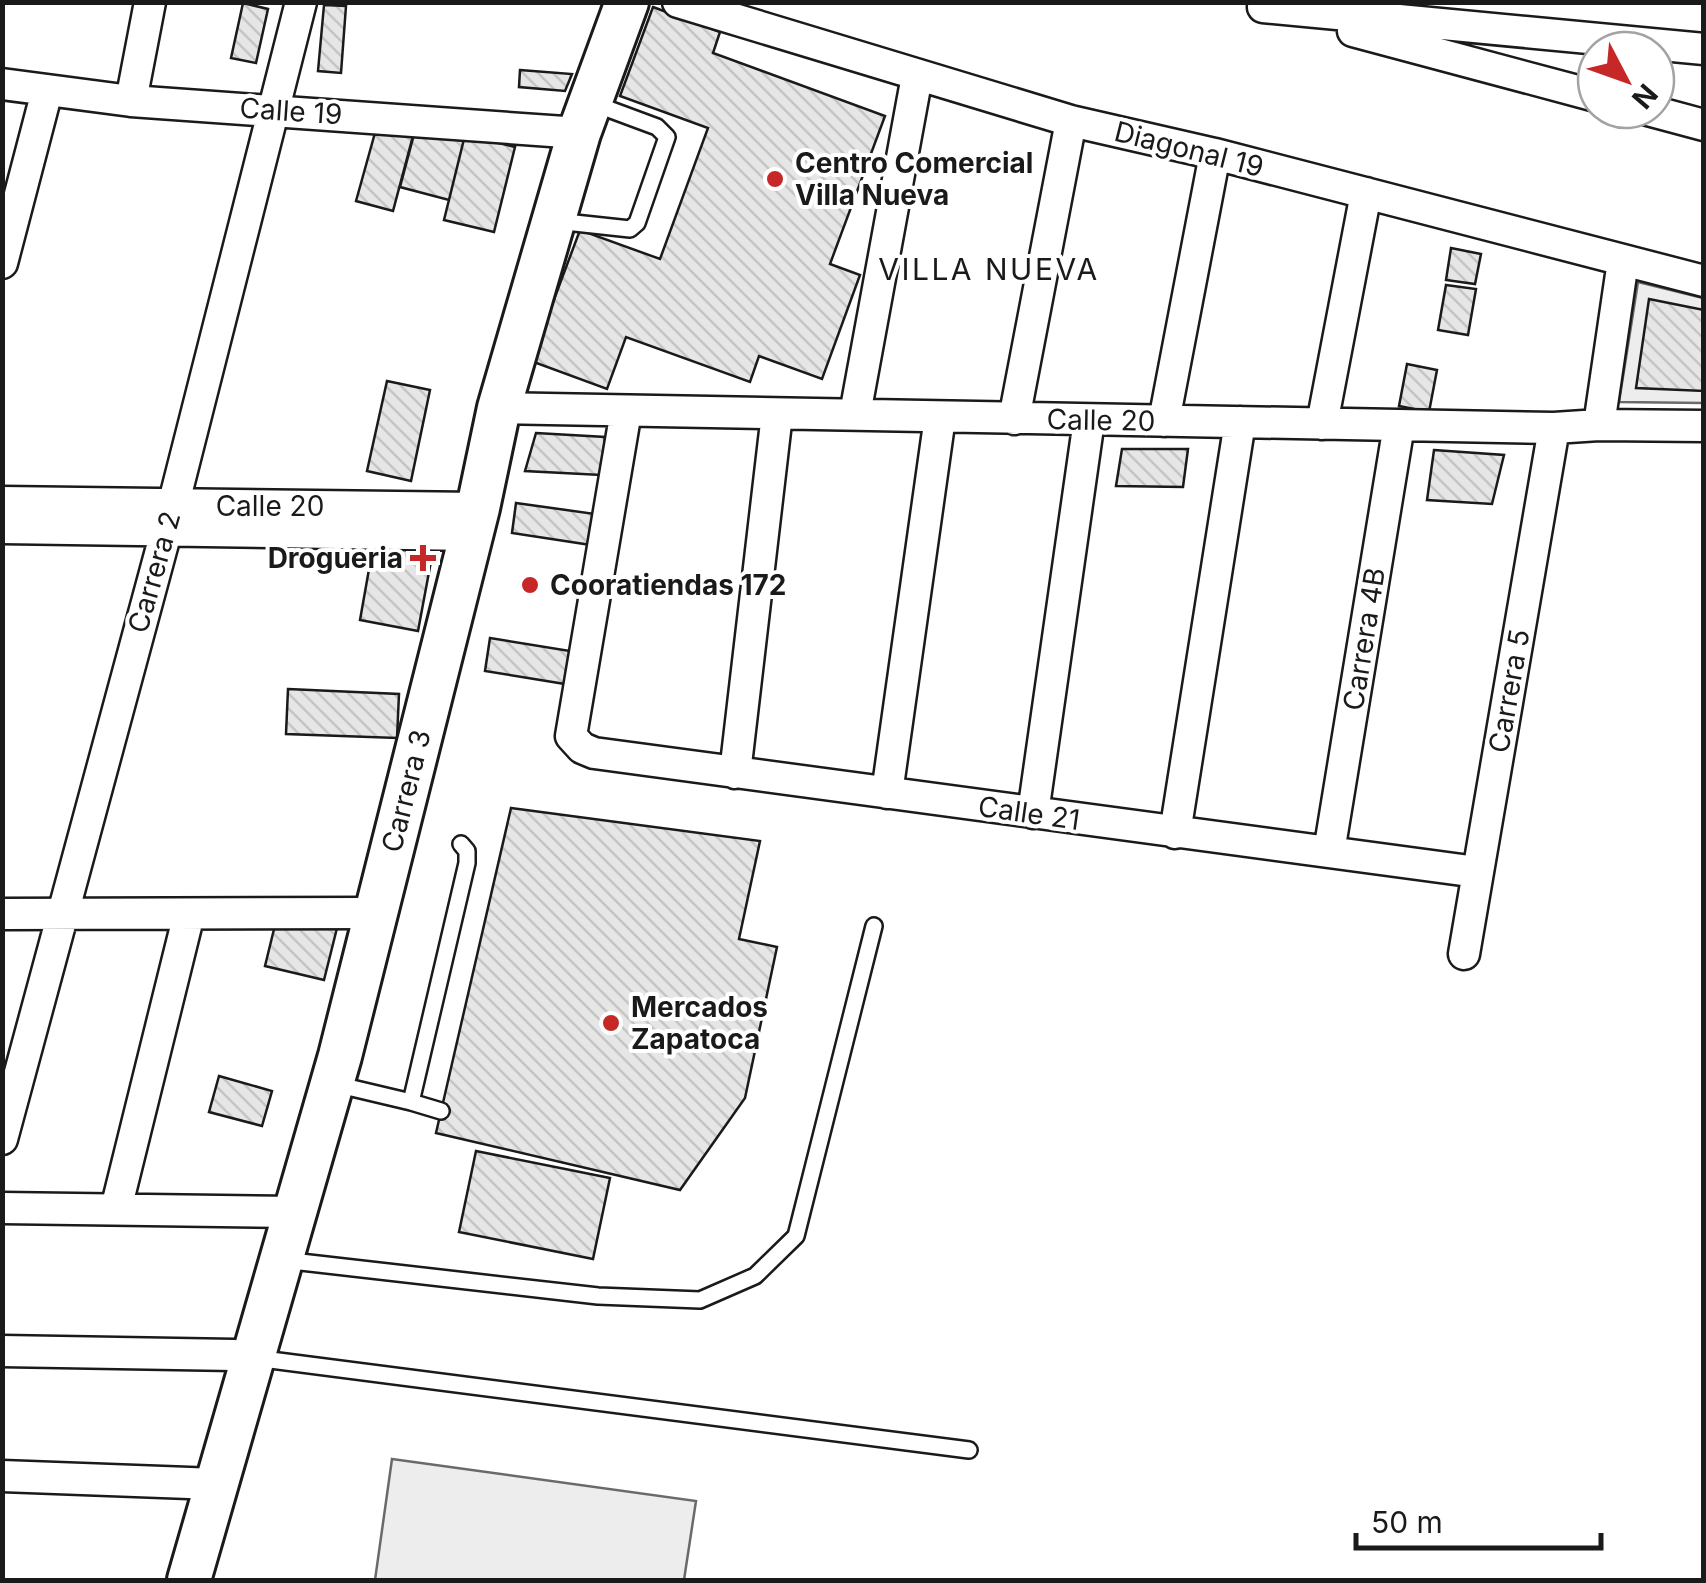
<svg xmlns="http://www.w3.org/2000/svg" width="1706" height="1583" font-family="Inter,sans-serif">
	<style>
		.built { fill: #ededed; stroke: #6a6a6a; stroke-width: 2.5 }
		.building { fill: url(#building-back-hatch); stroke: #1a1a1a; stroke-width: 2.5 }
		.lines { fill: none; stroke-linecap: round; stroke-linejoin: round }
		.lane-casing { stroke: #1a1a1a; stroke-width: 20 }
		.street-casing { stroke: #1a1a1a; stroke-width: 35 }
		.secondary-casing { stroke: #1a1a1a; stroke-width: 48 }
		.lane { stroke: #fff; stroke-width: 15 }
		.street { stroke: #fff; stroke-width: 30 }
		.secondary { stroke: #fff; stroke-width: 42 }
		.poi-dot { fill: #c62828; stroke: #fff; stroke-width: 4 }
		.labels { text-anchor: middle; stroke-width: 8; stroke-linejoin: round; paint-order: stroke }
		.street-label { font-size: 28px; fill: #1a1a1a; stroke: #fff }
		.poi-label { font-size: 28px; font-weight: bold; fill: #1a1a1a; stroke: #fff; text-anchor: start }
		.neighbourhood-label { font-size: 30px; letter-spacing: 2.5px; fill: #1a1a1a; stroke: #fff }
	</style>
	<defs>
		<pattern id="building-back-hatch" width="6" height="6" patternUnits="userSpaceOnUse" patternTransform="scale(2.5)"><rect width="6" height="6" fill="#e6e6e6"/><path d="M-1 5l2 2M0 0l6 6M5-1l2 2" fill="none" stroke="#c5c5c5"/></pattern>
	</defs>
	<rect width="100%" height="100%" fill="#fff"/>
	<path class="built" d="M1638 282 1703 298V403L1619 402Z
		M392 1459 696 1501 684 1580H375Z"/>
	<path class="building" d="M243 3 268 9 256 63 231 58Z
		M324 5 346 6 341 73 318 71Z
		M653 7 720 32 713 53 885 116 830 264 860 275 822 379 759 356 750 382 626 337 607 389 531 361 580 230 660 259 708 128 620 96Z
		M520 70 572 74 565 91 519 87Z
		M378 122 414 132 393 211 356 201Z
		M417 123 465 135 449 200 400 187Z
		M465 135 515 147 494 232 444 220Z
		M1451 248 1481 254 1475 284 1446 280Z
		M1446 285 1476 289 1468 335 1438 330Z
		M1649 299 1704 310V391L1636 388Z
		M1407 364 1437 370 1429 412 1399 406Z
		M387 381 430 390 411 481 367 471Z
		M536 433 605 437 601 475 525 471Z
		M1122 449H1188L1183 487 1116 486Z
		M1434 450 1504 455 1492 504 1427 500Z
		M516 503 595 514 591 545 512 533Z
		M374 541 426 545 432 556 418 631 360 620Z
		M490 638 570 651 565 684 485 671Z
		M288 689 399 694 397 738 286 734Z
		M511 808 760 841 739 939 777 947 745 1098 680 1190 436 1133Z
		M339 920 324 980 265 966 276 921Z
		M219 1076 272 1091 262 1126 209 1112Z
		M476 1151 610 1178 593 1259 459 1232Z"/>
	<g class="lines">
		<g class="lane-casing">
			<path id="lane" d="M556 221 630 229 637 223 667 137 657 127 595 104
				M335 1084 411 1102 467 863V851L461 844
				M411 1102 441 1111
				M283 1260 598 1296 700 1300 755 1276 796 1236 874 926
				M255 1358 969 1450"/>
		</g>
		<g class="street-casing">
			<path id="street" d="M678 2 1071 121 1215 154 1704 281
				M1263 7 1704 49
				M1353 31 1596 96
				M2 84 131 101 579 133
				M131 101 150 2
				M1648 110 1704 125
				M2 263 47 91
				M499 408 1554 428 1599 425 1704 426
				M626 411 571 736 582 748 594 753 1477 872
				M855 414 917 76
				M1014 419 1071 121
				M1164 421 1215 154
				M1322 424 1366 193
				M1599 425 1623 261
				M2 502 478 508
				M2 528 472 535
				M735 773 777 414
				M887 793 940 417
				M1033 813 1089 420
				M1175 833 1240 422
				M1329 852 1399 425
				M2 914 375 913
				M1464 954 1554 428
				M2 1139 173 506 301 2
				M2 1208 297 1212
				M116 1209 189 914
				M2 1351 234 1355 255 1358
				M2 1476 216 1484"/>
		</g>
		<g class="secondary-casing">
			<path id="secondary" d="M189 1580 340 1056 478 508 499 408 579 133 627 2"/>
		</g>
		<use href="#lane" class="lane"/>
		<use href="#street" class="street"/>
		<use href="#secondary" class="secondary"/>
	</g>
	<g class="poi-dot">
		<circle cx="775" cy="179" r="10"/>
		<path d="M418 543h10v10h10v10h-10v10h-10v-10h-10v-10h10z"/>
		<circle cx="530" cy="585" r="10"/>
		<circle cx="611" cy="1023" r="10"/>
	</g>
	<g class="labels">
		<g class="street-label">
			<text transform="translate(291 111) rotate(4)" y="10">Calle 19</text>
			<text transform="translate(1189 149) rotate(14)" y="10">Diagonal 19</text>
			<text transform="translate(1101 420) rotate(1)" y="10">Calle 20</text>
			<text x="270" y="516">Calle 20</text>
			<text transform="translate(154 572) rotate(-74)" y="10">Carrera 2</text>
			<text transform="translate(1364 639) rotate(-81)" y="10">Carrera 4B</text>
			<text transform="translate(1509 691) rotate(-80)" y="10">Carrera 5</text>
			<text transform="translate(406 791) rotate(-76)" y="10">Carrera 3</text>
			<text transform="translate(1029 813) rotate(8)" y="10">Calle 21</text>
		</g>
		<g class="poi-label">
			<text x="795" y="173">Centro Comercial<tspan x="795" dy="32">Villa Nueva</tspan></text>
			<text x="403" y="568" text-anchor="end">Drogueria</text>
			<text x="550" y="595">Cooratiendas 172</text>
			<text x="631" y="1017">Mercados<tspan x="631" dy="32">Zapatoca</tspan></text>
		</g>
		<g class="neighbourhood-label">
			<text x="989" y="280">VILLA NUEVA</text>
		</g>
	</g>
	<rect width="1706" height="1583" fill="none" stroke="#1a1a1a" stroke-width="10"/>
	<g transform="translate(1626 80) rotate(131)"><circle r="48" fill="#ffffff" stroke="#a3a3a3" stroke-width="2.5"/>
	<path d="M0-8L18 38L0 25L-18 38Z" fill="#c62828"/>
	<text y="-15" font-size="28" font-weight="bold" text-anchor="middle" fill="#1a1a1a">N</text>
	</g>
	<path d="M1356 1533v15h245v-15" fill="none" stroke="#1a1a1a" stroke-width="5"/>
	<text x="1371" y="1533" font-size="30" fill="#1a1a1a" stroke="#ffffff" stroke-width="8" paint-order="stroke">50 m</text>
</svg>
